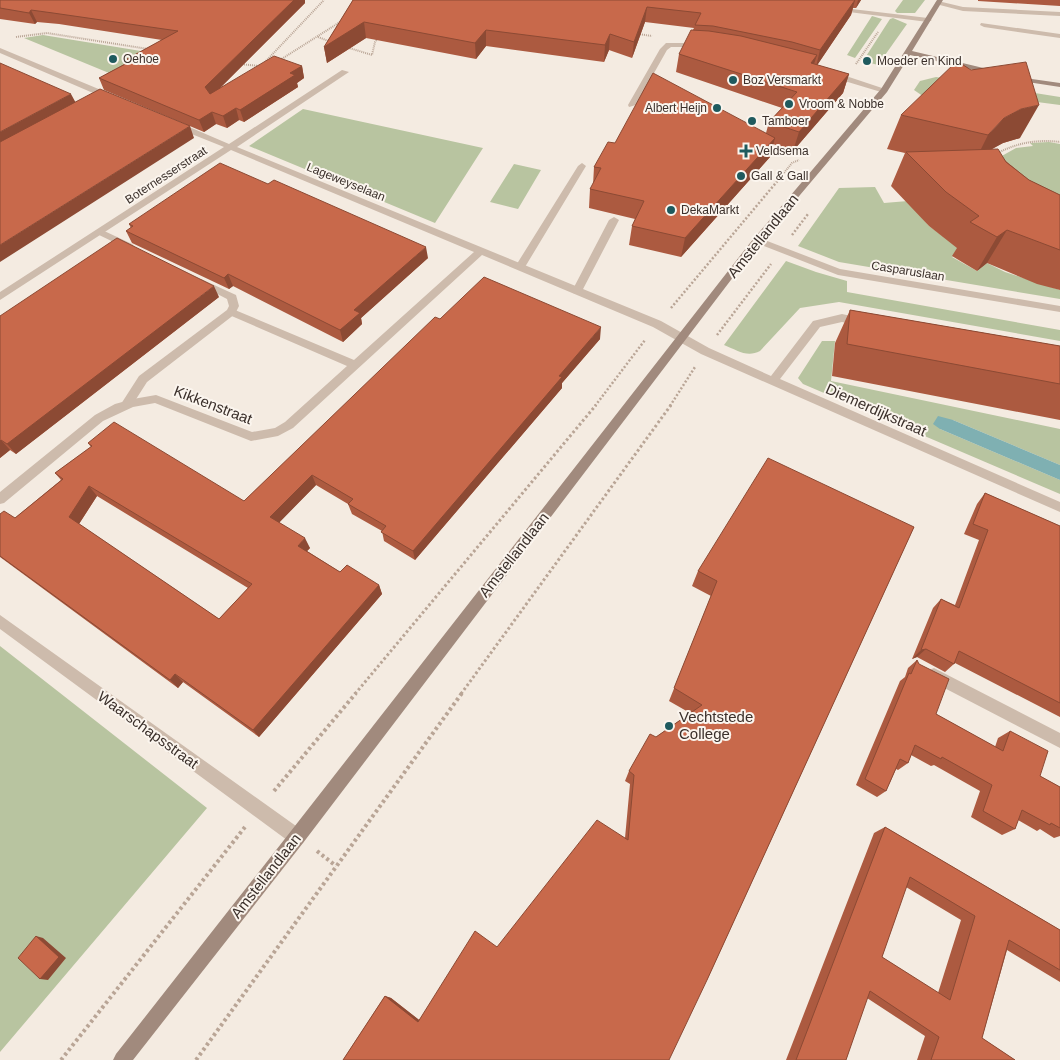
<svg xmlns="http://www.w3.org/2000/svg" width="1060" height="1060" font-family="Arial,sans-serif">
	<style>
		.green { fill: #b8c4a0 }
		.water { fill: #7fb0b2 }
		.lines { fill: none; stroke-linecap: round; stroke-linejoin: round }
		.path-far3 { stroke: #b9a596; stroke-width: 2; stroke-dasharray: 1 1; stroke-linecap: butt }
		.path-far2 { stroke: #b9a596; stroke-width: 2.5; stroke-dasharray: 2 2; stroke-linecap: butt }
		.path-far1 { stroke: #b9a596; stroke-width: 3; stroke-dasharray: 2.5 2.5; stroke-linecap: butt }
		.path { stroke: #b9a596; stroke-width: 4; stroke-dasharray: 3 3; stroke-linecap: butt }
		.service { fill: #cdbbac; fill-rule: evenodd }
		.pedestrian { fill: #cdbbac; fill-rule: evenodd }
		.minor { fill: #cdbbac; fill-rule: evenodd }
		.secondary { fill: #a18a7d; fill-rule: evenodd }
		.wall { fill: #ac5a40; fill-rule: evenodd }
		.shaded-wall { fill: #8c4a34 }
		.building { fill: #c8694b; stroke: #8c4a34; fill-rule: evenodd }
		.poi-dot { fill: #1f5a5e; stroke: #fbf5ee; stroke-width: 2 }
		.labels { text-anchor: middle; stroke-width: 4; stroke-linejoin: round; paint-order: stroke }
		.far-poi-label { font-size: 12px; fill: #3b302b; stroke: #fbf5ee; text-anchor: start }
		.far-street-label { font-size: 12px; fill: #3b302b; stroke: #fbf5ee }
		.street-label { font-size: 15px; fill: #3b302b; stroke: #fbf5ee }
		.poi-label { font-size: 15px; fill: #3b302b; stroke: #fbf5ee; text-anchor: start }
	</style>
	<rect width="100%" height="100%" fill="#f4ebe1"/>
	<path class="green" d="M903 0H925L915 13H897L895 11Z
		M872 16 882 19 855 58 847 55Z
		M893 18 907 24 878 65 863 61 890 19Z
		M43 35 147 52 109 73 24 38Z
		M936 77 1060 97V105L1015 99 930 101 914 90 920 81Z
		M303 109 483 148 435 223 249 146Z
		M1049 142 1060 144V231L1000 157 1016 148 1033 146 1030 143Z
		M514 164 541 170 518 209 490 202Z
		M875 187 884 203 908 201 929 226 961 249 952 257 977 271 987 263 1005 272 1060 290V299L839 262 798 246 839 188Z
		M786 261 816 272 847 281V292L1060 330V341L839 302 800 308 760 351C747 358 737 350 724 345Z
		M822 341H835L831 381 1060 429V465L953 420 940 429 1060 480V494L803 384 798 378Z
		M0 646 207 808 0 1052Z"/>
	<path class="water" d="M938 416 953 420 1060 465V480L940 429 933 424Z"/>
	<g class="lines">
		<path class="path-far3" d="M638 34 652 36
			M16 37 47 33 148 49
			M318 37 331 42
			M346 47 372 55 375 42 379 37
			M280 60 340 22
			M266 61 324 0
			M240 64 259 66
			M856 64 878 32
			M996 154C1016 143 1037 139 1060 142
			M779 179 792 163 799 160"/>
		<path class="path-far2" d="M792 235 808 214
			M671 308 780 178
			M717 335 771 264
			M595 406 645 340
			M670 406 695 367"/>
		<path class="path-far1" d="M355 694 596 405
			M461 694 671 405"/>
		<path class="path" d="M274 791 356 693
			M317 851 336 866
			M61 1060 245 827
			M196 1060 462 693"/>
		<path class="service" d="M582 163 586 166 525 267 523 269H517L515 267 578 166Z
			M614 217 619 220 582 291 577 294 573 293 572 291 609 220Z"/>
		<path class="pedestrian" d="M100 229 132 244 134 246 132 248H126L97 234V230Z
			M201 279 236 295 239 306 235 314 147 382 131 407H123L121 404 139 376 227 310 229 306 227 299 198 284V280Z"/>
		<path class="minor" d="M938 1 963 7 1060 12V16L963 11 936 4 935 3Z
			M835 7 928 18 932 20 928 22 833 10V8Z
			M981 23 1060 34V38L984 27 980 25Z
			M666 43H700L704 45 700 47H671L667 50 636 105 629 107 628 105 660 49Z
			M0 48 113 95 114 97 107 99 0 53Z
			M342 70 349 72 237 147 661 321 709 348 771 376 813 321 842 314 865 319 866 322 861 326 842 322 820 327 780 379 1060 502V512L701 354 653 327 482 255 293 428 278 436 251 441 155 403 133 407 103 421 4 503 0 504V492L95 415 115 404 133 399 156 395 252 432 275 428 285 422 347 366 227 314V310H235L354 360 474 252 231 150 0 300V292L224 147 174 127V123H180L229 144Z
			M828 72H834L888 90 881 92 828 76Z
			M757 237 840 269 1060 306V312L838 275 754 242V238Z
			M0 615 303 831 305 837 303 843 297 845 291 843 0 629Z
			M934 668 1060 733V748L929 680 927 675 929 670Z"/>
		<path class="secondary" d="M937 0H943L912 51 996 71V75L910 55 887 92 756 247 303 843 133 1060H113L116 1054 291 831 750 243 881 89Z
			M1011 76 1060 83V87L1014 80 1010 78Z"/>
	</g>
	<path class="wall" d="M0 0 305 3 220 88 302 66 304 78 297 83 298 87 244 122 239 120 227 128 216 124 204 132 104 90 99 78 128 62 127 59 162 40 59 24 37 22 35 24 0 19Z
		M353 0H861L856 8H853L851 15 817 65 849 74 843 93 793 151 773 144 770 157 681 257 629 245 632 226 635 219 589 208 590 189 593 185 594 167 615 143 766 133 769 122 782 108 676 72 679 54 694 28 645 22 632 58 609 50 604 62 486 46 476 59 366 38 327 63 324 47Z
		M978 0H1060V6L978 1Z
		M901 115 1020 138 1003 143 991 149 1029 180 1060 195V290L1037 284 987 263 977 271 952 256 957 248 929 226 891 186 905 153 887 149Z
		M129 224 428 258 361 318 362 324 343 342 233 286 229 289 132 243 126 231 131 228Z
		M219 297 16 454 10 450 0 458V316Z
		M850 310 1060 346V420L832 376 835 343Z
		M440 319 600 339 562 383V388L415 560 384 541 382 531 352 514 348 504 316 485 279 522 310 548 307 551 340 572 379 585 382 594 259 737 183 682 178 688 0 557V514L15 518 61 480 55 473 91 447 88 443 244 501ZM97 496 248 588 219 619 79 524Z
		M985 493 1060 526V717L955 663 945 672 917 657 912 659 933 608 941 599 955 605 979 540 964 534 977 504Z
		M914 527 707 980 343 1060 385 996 391 998 419 1020 497 947 625 838 630 784 625 781 629 771 656 737 690 713 669 701 711 596 692 586 698 571Z
		M917 660 936 714 995 747 998 738 1010 731 1040 776 1060 787V836L1054 838 1040 829 1037 831 1018 820 1015 829 1002 835 971 817 980 791 934 765 931 766 911 755 908 763 898 770 896 769 886 791 877 797 856 785 900 681 905 677 908 668Z
		M885 827 1060 930V982L1007 950 982 1038 1015 1060H917L925 1036 867 998 846 1060H786L874 833ZM906 887 961 920 938 993 882 957Z"/>
	<path class="shaded-wall" d="M294 0H305V3L209 99 205 87Z
		M855 0 851 15 816 67 820 50Z
		M858 0H861L856 8Z
		M647 7 645 22 632 58 634 42Z
		M31 10 37 22 35 24 29 13Z
		M364 22 366 38 327 63 324 47Z
		M486 30V46L476 59 475 43Z
		M610 34 609 50 604 62 605 45Z
		M817 55 811 73V63Z
		M302 66 304 78 297 83 298 87 244 122 240 110 290 73Z
		M849 74 843 93 793 151 799 132Z
		M71 94 77 105 0 148V132Z
		M1039 105 1020 138 1003 143 987 152 971 169 988 135 1004 118 1021 109Z
		M236 108 239 120 227 128 223 116Z
		M212 112 216 124 204 132 199 120Z
		M190 126 194 138 0 262V245Z
		M775 138 770 157 681 257 685 238Z
		M1007 230 987 263 977 271 997 237Z
		M426 247 428 258 361 318 362 324 343 342 340 330 354 310Z
		M228 274 233 286 229 289 224 278Z
		M214 286 219 297 16 454 7 444Z
		M601 327 600 339 562 383V388L415 560 413 551 559 376Z
		M1 440 10 450 0 458V441Z
		M312 475 316 485 275 527 270 517Z
		M89 486 97 496 77 527 69 517Z
		M305 538 310 548 303 555 298 546Z
		M379 585 382 594 259 737 253 730Z
		M926 649 917 657 912 659 921 650Z
		M175 674 183 682 178 688 170 680Z
		M36 936 43 938 66 958 48 980 40 979Z
		M385 996 391 998 423 1023 418 1022Z"/>
	<path class="building" d="M0 0H294L205 87 210 94 274 56 302 66 290 73 295 75 240 110 236 108 223 116 212 112 199 120 99 78 131 61 127 59 178 31 53 13 31 10 29 13 0 8Z
		M353 0H855L820 50 792 42 713 26 695 25 701 13 647 7 634 42 610 34 605 45 486 30 475 43 364 22 324 47Z
		M691 30 709 31 741 36 817 55 811 63 849 74 799 132 769 122 797 92 679 54Z
		M957 61 971 70 1026 62 1039 105 1021 109 1004 118 988 135 901 115Z
		M0 63 71 94 0 132Z
		M653 73 775 138 685 238 632 226 644 201 590 189 601 168 594 167 608 142 615 143Z
		M100 89 190 126 0 245V142Z
		M998 149 1006 162 1029 180 1060 195V250L1007 230 997 237 970 222 979 216 946 192 906 152Z
		M220 163 268 184 274 180 426 247 354 310 360 313 340 330 228 274 224 278 126 231 133 226 129 224Z
		M117 238 214 286 7 444 1 440 0 441V316Z
		M484 277 601 327 559 376 562 377 413 551 381 532 386 526 348 504 353 499 312 475 270 517 305 538 298 546 340 572 347 565 379 585 253 730 175 674 170 680 0 556V514L4 511 15 518 63 479 55 473 92 446 88 443 114 422 244 501 435 317 440 319ZM89 486 252 584 219 619 69 517Z
		M850 310 1060 346V384L847 344Z
		M768 458 914 527 707 980 669 1060H343L385 996 418 1022 475 931 497 947 597 820 628 840 634 775 629 771 650 734 656 737 702 705 674 688 717 581 698 571Z
		M985 493 1060 526V703L959 651 954 664 926 649 921 650 941 599 959 608 988 530 973 524Z
		M917 660 919 664 949 679 936 714 1003 751 1010 731 1048 751 1040 776 1060 787V828L1051 823 1050 825 1022 810 1015 829 983 811 992 785 942 757 941 759 915 745 908 763 900 759 886 791 865 779 909 673 911 674Z
		M885 827 1060 930V970L1009 940 982 1038 1015 1060H931L939 1037 870 991 846 1060H796ZM910 877 975 916 950 1000 882 957Z
		M36 936 59 957 40 979 18 958Z"/>
	<g class="poi-dot">
		<circle cx="113" cy="59" r="5"/>
		<circle cx="867" cy="61" r="5"/>
		<circle cx="733" cy="80" r="5"/>
		<circle cx="789" cy="104" r="5"/>
		<circle cx="717" cy="108" r="5"/>
		<circle cx="752" cy="121" r="5"/>
		<path d="M743.5 143.5h5v5h5v5h-5v5h-5v-5h-5v-5h5z"/>
		<circle cx="741" cy="176" r="5"/>
		<circle cx="671" cy="210" r="5"/>
		<circle cx="669" cy="726" r="5"/>
	</g>
	<g class="labels">
		<g class="far-poi-label">
			<text x="123" y="63">Oehoe</text>
			<text x="877" y="65">Moeder en Kind</text>
			<text x="743" y="84">Boz Versmarkt</text>
			<text x="799" y="108">Vroom &amp; Nobbe</text>
			<text x="707" y="112" text-anchor="end">Albert Heijn</text>
			<text x="762" y="125">Tamboer</text>
			<text x="756" y="155">Veldsema</text>
			<text x="751" y="180">Gall &amp; Gall</text>
			<text x="681" y="214">DekaMarkt</text>
		</g>
		<g class="far-street-label">
			<text transform="translate(166 175) rotate(-33)" y="4">Boternesserstraat</text>
			<text transform="translate(346 182) rotate(22)" y="4">Lageweyselaan</text>
			<text transform="translate(908 271) rotate(9)" y="4">Casparuslaan</text>
		</g>
		<g class="street-label">
			<text transform="translate(763 236) rotate(-51)" y="5">Amstellandlaan</text>
			<text transform="translate(213 405) rotate(21)" y="5">Kikkenstraat</text>
			<text transform="translate(876 410) rotate(24)" y="5">Diemerdijkstraat</text>
			<text transform="translate(514 555) rotate(-52)" y="5">Amstellandlaan</text>
			<text transform="translate(148 730) rotate(36)" y="5">Waarschapsstraat</text>
			<text transform="translate(266 876) rotate(-52)" y="5">Amstellandlaan</text>
		</g>
		<g class="poi-label">
			<text x="679" y="722">Vechtstede<tspan x="679" dy="17">College</tspan></text>
		</g>
	</g>
</svg>
